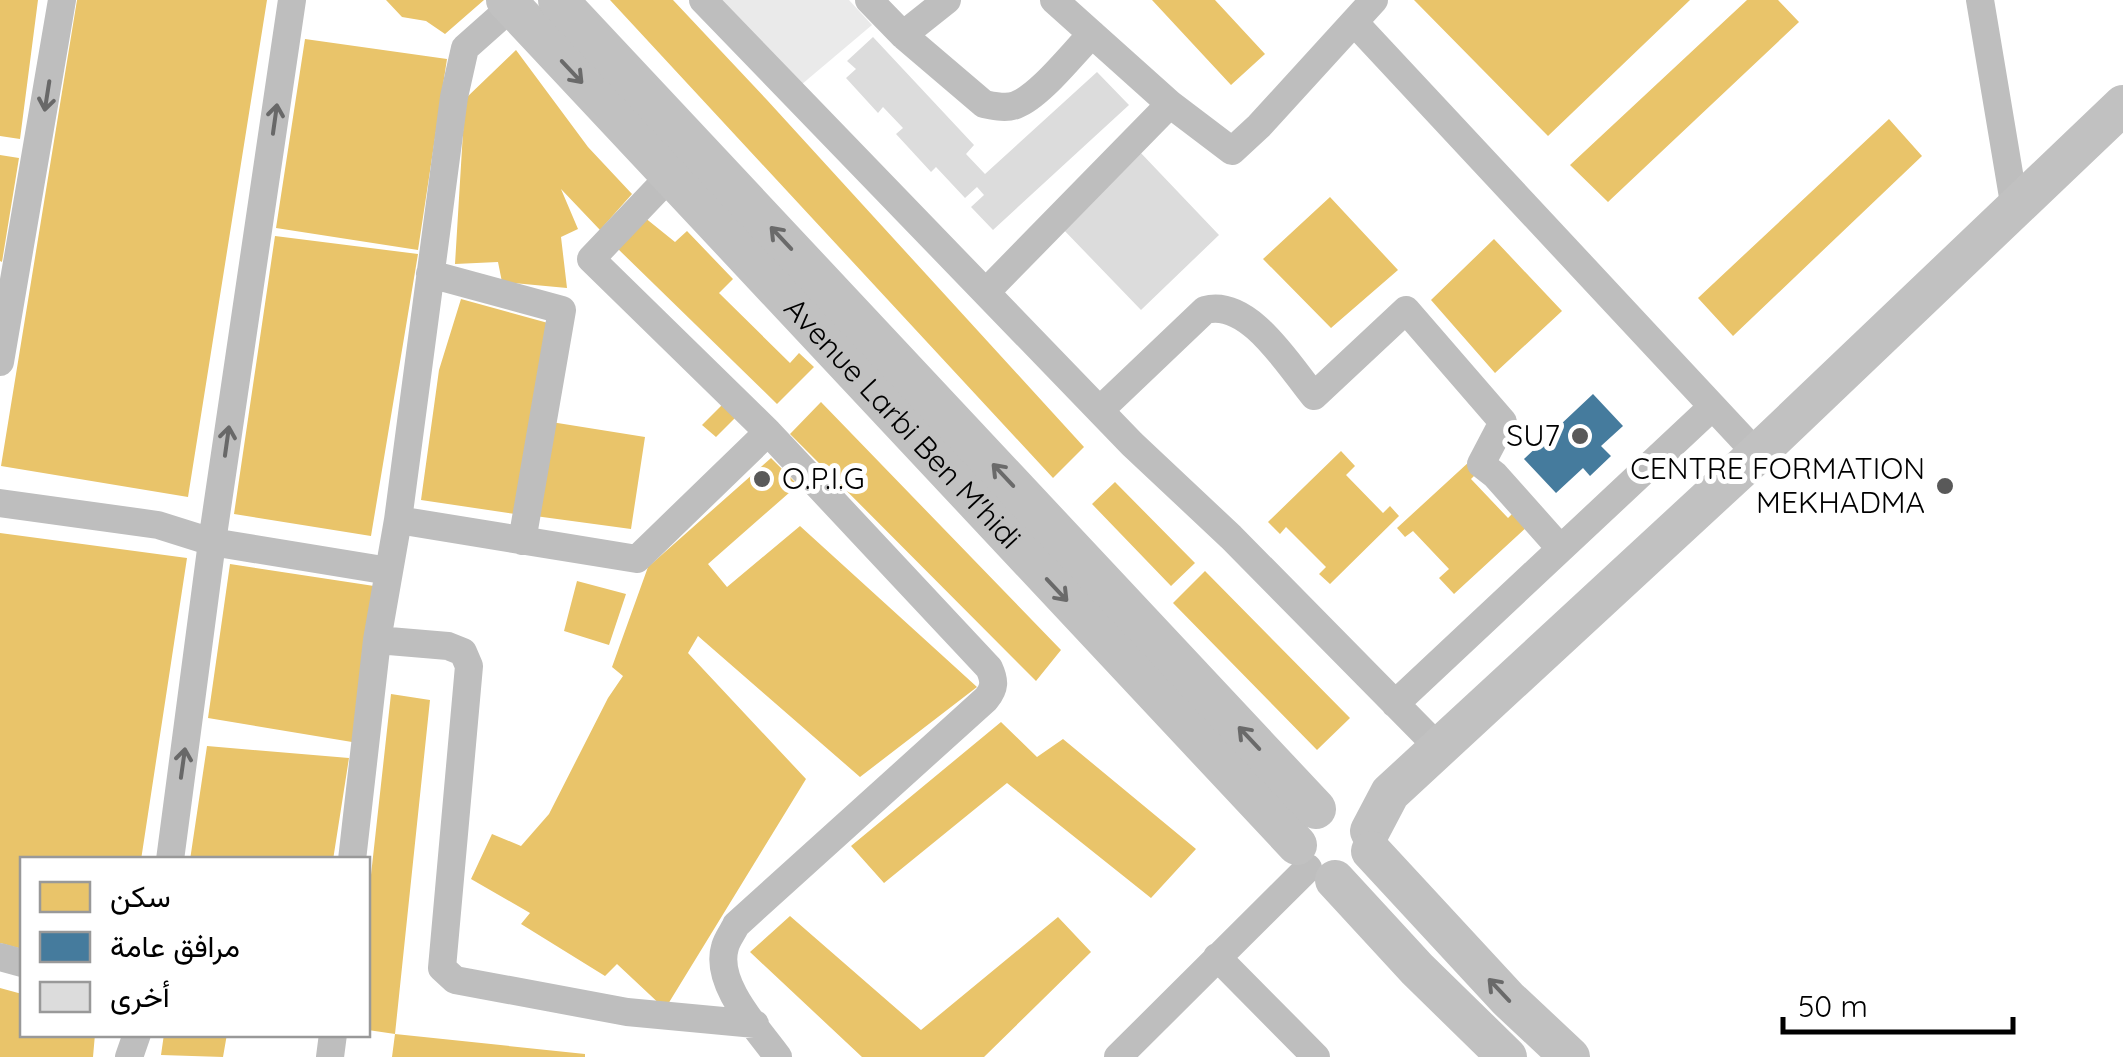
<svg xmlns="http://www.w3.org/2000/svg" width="2123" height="1057" font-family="Quicksand,Vazirmatn,sans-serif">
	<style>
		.green { fill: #eaeaea }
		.homes { fill: #e9c46a }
		.public { fill: #457b9d }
		.building { fill: #dcdcdc }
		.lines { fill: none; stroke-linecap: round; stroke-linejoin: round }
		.street { stroke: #bebebe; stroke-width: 28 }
		.secondary { stroke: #c1c1c1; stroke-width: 40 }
		.oneway { stroke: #6a6a6a }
		.oneway2 { stroke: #686868 }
		.poi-dot { fill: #595959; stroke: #fff; stroke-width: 4 }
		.labels { text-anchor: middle; stroke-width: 10; stroke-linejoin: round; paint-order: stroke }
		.street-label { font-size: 30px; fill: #000; stroke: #fff }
		.poi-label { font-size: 30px; fill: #000; stroke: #fff; text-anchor: end }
	</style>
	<rect width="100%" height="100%" fill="#fff"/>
	<path class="green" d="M716 0H849L872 25 795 90Z"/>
	<path class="homes" d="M0 0H38L20 139 0 136Z
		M77 0H267L188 497 1 466Z
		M386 0H484L445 34 426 21 402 17Z
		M610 0H673L767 100 1084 447 1053 478Z
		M1152 0H1215L1265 54 1231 85Z
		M1414 0H1690L1548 136Z
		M1747 0H1778L1799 22 1608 202 1570 165Z
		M305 39 447 59 418 250 276 228Z
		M516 50 588 147 632 194 600 230 561 189 578 229 561 237 567 288 502 282 498 262 455 264 465 99Z
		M1889 119 1922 156 1733 336 1698 298Z
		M0 155 19 158 2 262 0 261Z
		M1330 197 1398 270 1331 328 1263 259Z
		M644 217 675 242 687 231 733 279 719 293 790 363 799 353 814 367 777 404 616 247Z
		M275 236 418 254 371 536 234 514Z
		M1494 239 1562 311 1495 373 1431 300Z
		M461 299 548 323 515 514 421 500 439 370Z
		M821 402 1061 650 1036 681 790 434Z
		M723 404 736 417 716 437 702 425Z
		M545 421 645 437 631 529 535 516Z
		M1341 451 1355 466 1346 475 1383 513 1390 506 1399 516 1330 584 1319 574 1326 567 1286 527 1280 534 1268 522Z
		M771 458 798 485 708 564 727 587 800 526 977 687 860 777 698 636 688 653 806 779 665 1009 617 964 605 976 521 924 530 913 471 879 492 834 521 846 549 814 608 698 623 676 612 667 648 567Z
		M1470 461 1479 471 1471 479 1508 518 1515 511 1528 526 1454 594 1439 578 1449 569 1413 531 1405 537 1397 528Z
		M1115 482 1195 563 1171 586 1092 504Z
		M0 533 187 558 141 860H22V949L0 943Z
		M230 564 374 586 352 742 208 718Z
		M1205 571 1350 718 1317 750 1173 603Z
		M577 581 626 594 609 645 564 631Z
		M391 694 430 700 395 1034 368 1030V902Z
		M1001 722 1037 757 1063 739 1196 849 1151 898 1007 783 884 883 851 846Z
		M207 746 349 758 333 860H190Z
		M790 916 921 1030 1058 917 1091 952 984 1057H862L750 952Z
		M0 988 22 994V1034H95L93 1057H0Z
		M164 1034H227L223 1057 161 1055Z
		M395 1034 585 1054V1057H392Z"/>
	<path class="public" d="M1593 394 1623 426 1601 446 1611 456 1590 476 1583 468 1556 493 1524 459Z"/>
	<path class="building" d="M873 37 974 145 966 154 985 174 1097 72 1129 105 993 230 971 207 984 195 977 187 965 198 936 167 931 172 896 134 903 128 883 107 878 113 846 78 856 69 847 61Z
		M1139 151 1219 235 1141 310 1060 226Z"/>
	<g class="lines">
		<path class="street" d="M703 0 1132 444 1231 537 1439 748
			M869 0 903 35 984 104C994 106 1006 109 1016 105 1040 96 1073 53 1092 34
			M1054 0 1170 104 1232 151 1259 126 1374 0
			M1980 0 2015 209
			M1354 22 1757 454
			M903 35 947 0
			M669 177 591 259 768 432 989 668C995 681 995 688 986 699L736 925C733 932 727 939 725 947 714 984 758 1029 778 1057
			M430 274 562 310 522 541
			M986 292 1170 104
			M0 362 62 0
			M1100 410 1205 310C1249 298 1289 366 1314 396L1406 310 1503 422 1481 464 1495 475 1560 548
			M0 503 158 525 212 542 389 571
			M398 520 454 97 465 48 519 0
			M377 640 448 646 463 652 469 666 442 968 455 980 627 1012 755 1024
			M1395 704 1711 408
			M170 860 212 542 292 0
			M352 860 377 640 398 520 637 559 768 432
			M0 957 22 963
			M1217 957 1316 1057
			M129 1057 137 1034
			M330 1057 333 1034
			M1118 1057 1308 868"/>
		<g class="secondary">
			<path id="s1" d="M506 0 1297 845"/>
			<path d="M558 0 1316 809"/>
			<path d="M1370 831 1390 793 1757 454 2123 105"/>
			<path d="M1371 851 1508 999 1570 1057"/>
			<path d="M1335 880 1417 969 1507 1057"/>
		</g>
	</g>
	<defs><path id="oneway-shaft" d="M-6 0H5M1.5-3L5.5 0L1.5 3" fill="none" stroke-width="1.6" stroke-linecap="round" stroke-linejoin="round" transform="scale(2.5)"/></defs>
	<g class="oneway">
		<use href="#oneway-shaft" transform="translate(572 72) rotate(47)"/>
		<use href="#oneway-shaft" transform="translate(781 238) rotate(-133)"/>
		<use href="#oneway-shaft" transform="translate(1003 475) rotate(-133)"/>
		<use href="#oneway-shaft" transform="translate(1057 590) rotate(47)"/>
		<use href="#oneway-shaft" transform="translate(1249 738) rotate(-133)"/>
		<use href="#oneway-shaft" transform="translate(1499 990) rotate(-133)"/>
	</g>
	<g class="oneway2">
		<use href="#oneway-shaft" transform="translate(47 96) rotate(99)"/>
		<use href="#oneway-shaft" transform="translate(275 119) rotate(-82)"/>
		<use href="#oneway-shaft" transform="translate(227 441) rotate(-82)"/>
		<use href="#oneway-shaft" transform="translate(183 763) rotate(-82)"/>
	</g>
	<g class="poi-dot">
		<circle cx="1580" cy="436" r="10"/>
		<circle cx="762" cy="479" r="10"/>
		<circle cx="1945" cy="486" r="10"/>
	</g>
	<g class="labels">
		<g class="street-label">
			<text dy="10" stroke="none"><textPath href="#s1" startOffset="580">Avenue Larbi Ben M'hidi</textPath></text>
		</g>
		<g class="poi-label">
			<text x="1560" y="446">SU7</text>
			<text x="1925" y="479">CENTRE FORMATION<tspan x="1925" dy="34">MEKHADMA</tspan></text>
			<text x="782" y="489" text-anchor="start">O.P.I.G</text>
		</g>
	</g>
	<rect x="20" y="857" width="350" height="180" fill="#ffffff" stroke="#999999" stroke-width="2.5"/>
	<rect x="40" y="882" width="50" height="30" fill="#e9c46a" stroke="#999999" stroke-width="2.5"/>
	<text x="110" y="907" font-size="30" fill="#000000">سكن</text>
	<rect x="40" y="932" width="50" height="30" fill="#457b9d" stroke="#999999" stroke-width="2.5"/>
	<text x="110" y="957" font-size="30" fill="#000000">مرافق عامة</text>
	<rect x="40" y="982" width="50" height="30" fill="#dcdcdc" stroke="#999999" stroke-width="2.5"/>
	<text x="110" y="1007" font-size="30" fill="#000000">أخرى</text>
	<path d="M1783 1017v15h230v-15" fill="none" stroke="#000000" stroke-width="5"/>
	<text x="1798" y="1017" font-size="30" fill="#000000" stroke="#ffffff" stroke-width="8" paint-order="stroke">50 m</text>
</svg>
